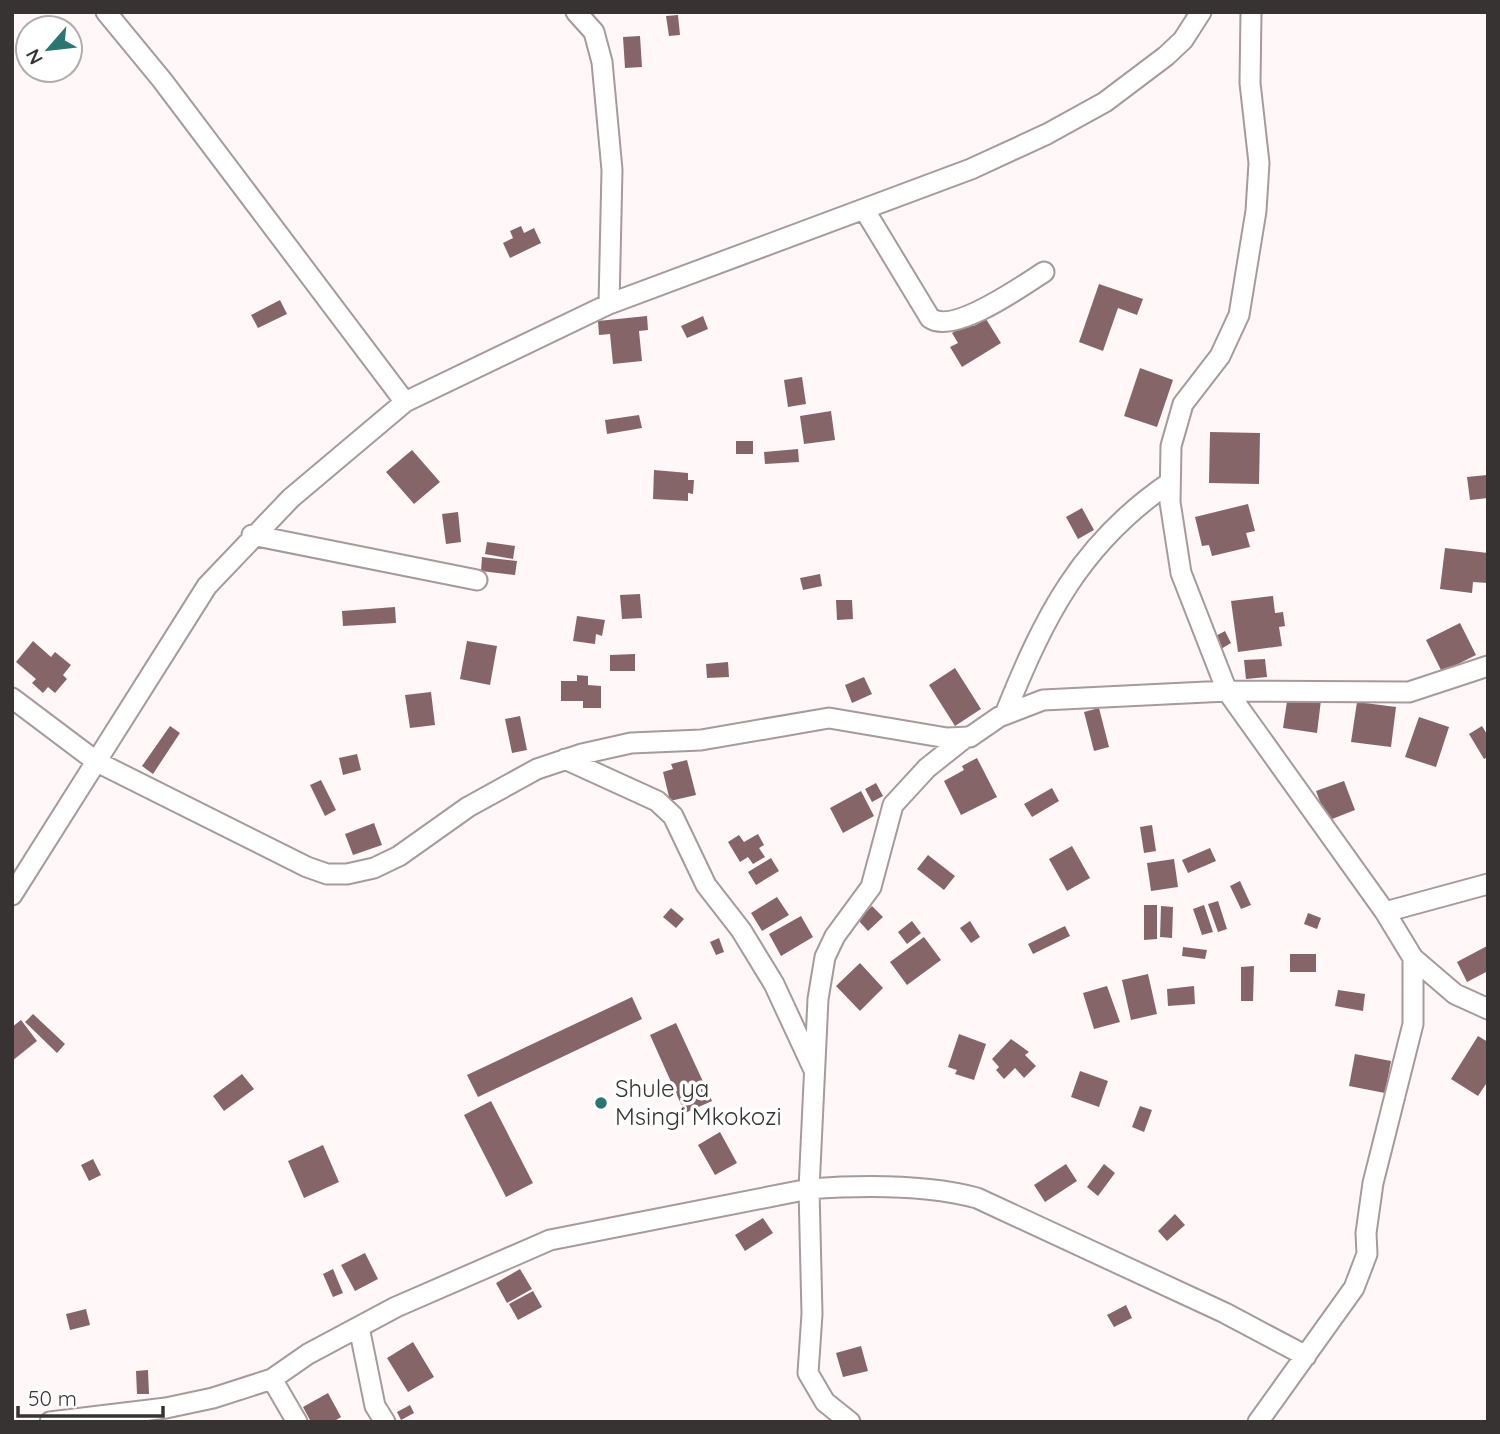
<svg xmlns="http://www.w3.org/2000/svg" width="1500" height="1434" font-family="Quicksand,sans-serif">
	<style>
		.building { fill: #866569 }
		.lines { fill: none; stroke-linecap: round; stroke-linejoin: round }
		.minor-casing { stroke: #a69a9b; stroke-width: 23 }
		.minor { stroke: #fff; stroke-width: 19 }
		.poi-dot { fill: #2c7672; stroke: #fff; stroke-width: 2.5 }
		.labels { text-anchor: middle; stroke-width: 7; stroke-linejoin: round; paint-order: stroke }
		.poi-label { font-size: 24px; fill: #373333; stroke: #fff; text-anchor: start }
	</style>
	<rect width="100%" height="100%" fill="#fff7f8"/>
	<path class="building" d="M678 15 680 35 669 36 666 16Z
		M640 36 642 67 625 68 623 37Z
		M521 226 524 233 534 228 541 243 510 258 503 243 513 238 510 231Z
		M1099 284 1143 299 1137 315 1118 308 1103 351 1079 342Z
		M280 300 287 314 258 328 251 315Z
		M647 316 648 330 639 331 642 361 613 364 610 334 599 335 598 321Z
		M703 316 708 329 687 338 681 326Z
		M986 319 1001 343 962 367 950 347 958 343 952 333 971 321 974 326Z
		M1140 368 1173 380 1157 427 1124 416Z
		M802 377 806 404 788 407 784 380Z
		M831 411 835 440 804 444 800 416Z
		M639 415 642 428 607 434 605 420Z
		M1210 432 1260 433 1259 484 1209 483Z
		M736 441H753V454H736Z
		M798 449 799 462 765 464 764 452Z
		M412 450 440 482 414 504 386 472Z
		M654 470 688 473V480H694L693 494 688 493V501L653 499Z
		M1487 475 1488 498 1470 500 1467 477Z
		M1248 504 1255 531 1246 533 1250 547 1212 556 1209 545 1202 546 1195 517Z
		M1082 508 1094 530 1078 539 1066 517Z
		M458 512 461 542 446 544 442 514Z
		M487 542 515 546 513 559 485 554Z
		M1445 548 1488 553V583L1473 582 1472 593 1440 589Z
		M482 557 517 561 515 575 481 571Z
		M820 574 822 586 803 590 800 578Z
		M640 594 642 618 622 619 620 595Z
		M1273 596 1275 613 1283 612 1285 626 1279 627 1282 646 1238 652 1231 601Z
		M836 600H852L853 619 837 620Z
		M395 607 396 623 343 626 342 611Z
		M577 616 605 620 602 636 596 634 595 644 573 641Z
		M1460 623 1476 655 1442 672 1426 640Z
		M1225 631 1231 643 1221 649 1214 637Z
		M33 641 51 657 55 652 71 665 63 675 67 679 55 693 48 687 43 693 32 683 36 679 16 662Z
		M467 641 497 646 490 685 460 679Z
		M635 654V671H610V655Z
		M1265 659 1267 677 1246 679 1244 660Z
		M728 662 729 677 707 678 706 664Z
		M955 668 981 709 955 726 929 685Z
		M577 675 588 676V685L601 686V708H583V701H561V681H577Z
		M864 677 872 694 852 703 845 685Z
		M431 692 435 725 410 728 405 695Z
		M1288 695 1321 700 1317 733 1283 728Z
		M1357 702 1396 707 1391 747 1351 742Z
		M1099 708 1109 747 1094 751 1084 712Z
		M520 716 527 750 512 753 505 719Z
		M1419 717 1449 727 1436 767 1405 757Z
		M170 726 180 733 153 774 142 766Z
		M1482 726 1488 736V757L1484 759 1469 734Z
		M357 754 361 770 343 775 339 758Z
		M977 758 997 797 961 815 944 781 964 770 962 766Z
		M687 760 696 795 670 801 663 772 673 769 671 764Z
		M321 780 336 810 325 816 310 785Z
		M1344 781 1355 810 1327 821 1316 791Z
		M876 783 883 796 872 802 865 789Z
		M1052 788 1059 801 1032 817 1024 804Z
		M861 791 874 816 843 833 830 808Z
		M374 823 382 845 353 855 345 834Z
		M1152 825 1156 851 1144 853 1140 827Z
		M758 834 764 845 759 848 765 857 753 864 748 857 740 862 728 842 739 835 744 842Z
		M1072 846 1090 878 1067 891 1049 859Z
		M1210 848 1216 861 1188 873 1182 860Z
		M928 855 955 876 944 890 917 869Z
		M771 858 779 871 756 885 748 872Z
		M1174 859 1178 887 1151 891 1147 863Z
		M1240 881 1251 905 1241 909 1230 886Z
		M777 897 789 915 762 931 751 913Z
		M1218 901 1227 929 1218 932 1208 904Z
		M1144 905H1157V939L1144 940Z
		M1204 905 1213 932 1202 935 1193 909Z
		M872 906 883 917 868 931 858 920Z
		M1161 906 1173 907 1172 938 1160 937Z
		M671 908 684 919 676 928 663 917Z
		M1308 913 1321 918 1317 929 1304 924Z
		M801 916 813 937 781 956 769 934Z
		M912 921 921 933 907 944 898 932Z
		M970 921 980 937 971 943 960 928Z
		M1065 926 1070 936 1033 954 1028 944Z
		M924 937 941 960 907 985 890 962Z
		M719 938 724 952 716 955 710 942Z
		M1487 946 1488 971 1467 982 1457 962Z
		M1183 947 1207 950 1205 959 1182 956Z
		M1290 954H1316V972H1290Z
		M860 963 883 988 860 1011 836 986Z
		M1254 966 1253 1001H1241V967Z
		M1148 974 1157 1014 1131 1020 1122 980Z
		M1107 986 1120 1022 1094 1029 1083 993Z
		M1194 986 1195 1004 1168 1006 1167 989Z
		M1338 990 1365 994 1363 1011 1335 1006Z
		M632 997 642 1019 478 1097 467 1075Z
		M33 1014 65 1044 57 1053 25 1022Z
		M21 1020 37 1041 12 1061V1027Z
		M676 1023 712 1101 685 1113 650 1035Z
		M959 1034 986 1044 974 1080 955 1074 957 1070 948 1067Z
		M1478 1036 1488 1042V1081L1478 1096 1451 1079Z
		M1011 1039 1029 1052 1025 1055 1036 1066 1024 1078 1015 1068 1004 1079 996 1070 999 1067 992 1059Z
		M1355 1054 1391 1061 1385 1093 1349 1086Z
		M1080 1071 1108 1081 1099 1107 1071 1097Z
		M242 1074 254 1089 224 1111 213 1096Z
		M491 1101 533 1183 506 1197 464 1115Z
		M1140 1106 1152 1110 1144 1132 1132 1127Z
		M720 1132 737 1163 715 1175 698 1145Z
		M323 1145 339 1182 304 1198 288 1161Z
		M93 1159 101 1175 89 1181 81 1165Z
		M1066 1164 1077 1181 1045 1202 1034 1185Z
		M1104 1164 1115 1173 1098 1196 1087 1187Z
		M1175 1214 1185 1225 1167 1241 1158 1231Z
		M763 1218 773 1233 745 1251 735 1235Z
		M365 1253 378 1279 355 1291 341 1265Z
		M333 1269 343 1293 333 1297 323 1274Z
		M520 1269 532 1289 507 1303 496 1283Z
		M533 1291 542 1307 518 1320 509 1304Z
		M1126 1305 1132 1318 1114 1327 1107 1315Z
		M86 1309 90 1325 70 1330 66 1314Z
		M413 1342 434 1377 408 1392 387 1358Z
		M861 1346 868 1371 843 1377 836 1353Z
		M148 1370 149 1394H137L136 1371Z
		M328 1393 341 1417 333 1422H311L303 1407Z
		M410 1405 414 1413 401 1420 397 1412Z"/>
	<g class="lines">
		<g class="minor-casing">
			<path id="minor" d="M106 12 162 80 405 402
				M576 12 594 32 602 62 612 170 609 304
				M1251 12 1250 83 1259 163 1256 211 1239 315 1220 356 1183 404 1171 446 1170 502 1181 573 1227 691 1385 912 1413 958 1455 994 1488 1009
				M864 209 930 318C954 335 1022 286 1044 272
				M252 535 477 580
				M12 698 97 762 307 867 327 874H347L374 868 399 856 468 807 537 769 582 754 631 743 701 740 829 718 947 738 970 737 999 717 1043 700 1227 691 1409 692 1488 666
				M1005 714C1044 617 1080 544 1169 483
				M565 759 657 801 673 816 706 885 741 930 774 984 813 1068
				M12 895 207 586 291 498 405 402 609 304 971 169 1047 134 1105 102 1166 56 1183 40 1201 12
				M1385 912 1488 884
				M359 1327 375 1406 385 1422
				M272 1379 297 1422
				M50 1422 166 1408 213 1398 272 1379 308 1354 396 1307 550 1240 809 1189C863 1185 924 1184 977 1198L1225 1313 1306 1356
				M850 1422 825 1402 808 1373 812 1314 809 1189 818 999 825 957 835 936 871 887 893 805 927 768 966 737
				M1258 1422 1354 1288 1367 1254 1366 1233 1373 1183 1413 1024V958"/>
		</g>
		<use href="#minor" class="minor"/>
	</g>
	<circle class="poi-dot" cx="601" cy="1103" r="7"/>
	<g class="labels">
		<g class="poi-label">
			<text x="615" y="1097">Shule ya<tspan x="615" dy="28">Msingi Mkokozi</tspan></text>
		</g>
	</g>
	<rect width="1500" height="1434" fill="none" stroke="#373333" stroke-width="28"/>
	<g transform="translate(49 49) rotate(242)"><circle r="33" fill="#ffffff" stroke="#afadad" stroke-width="2"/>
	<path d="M0-5L12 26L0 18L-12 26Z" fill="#2c7672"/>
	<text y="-10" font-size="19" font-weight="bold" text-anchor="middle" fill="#373333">N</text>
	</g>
	<path d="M18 1406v10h145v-10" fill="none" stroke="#373333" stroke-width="3.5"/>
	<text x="28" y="1406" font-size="21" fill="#373333" stroke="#ffffff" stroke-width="5" paint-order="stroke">50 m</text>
</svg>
